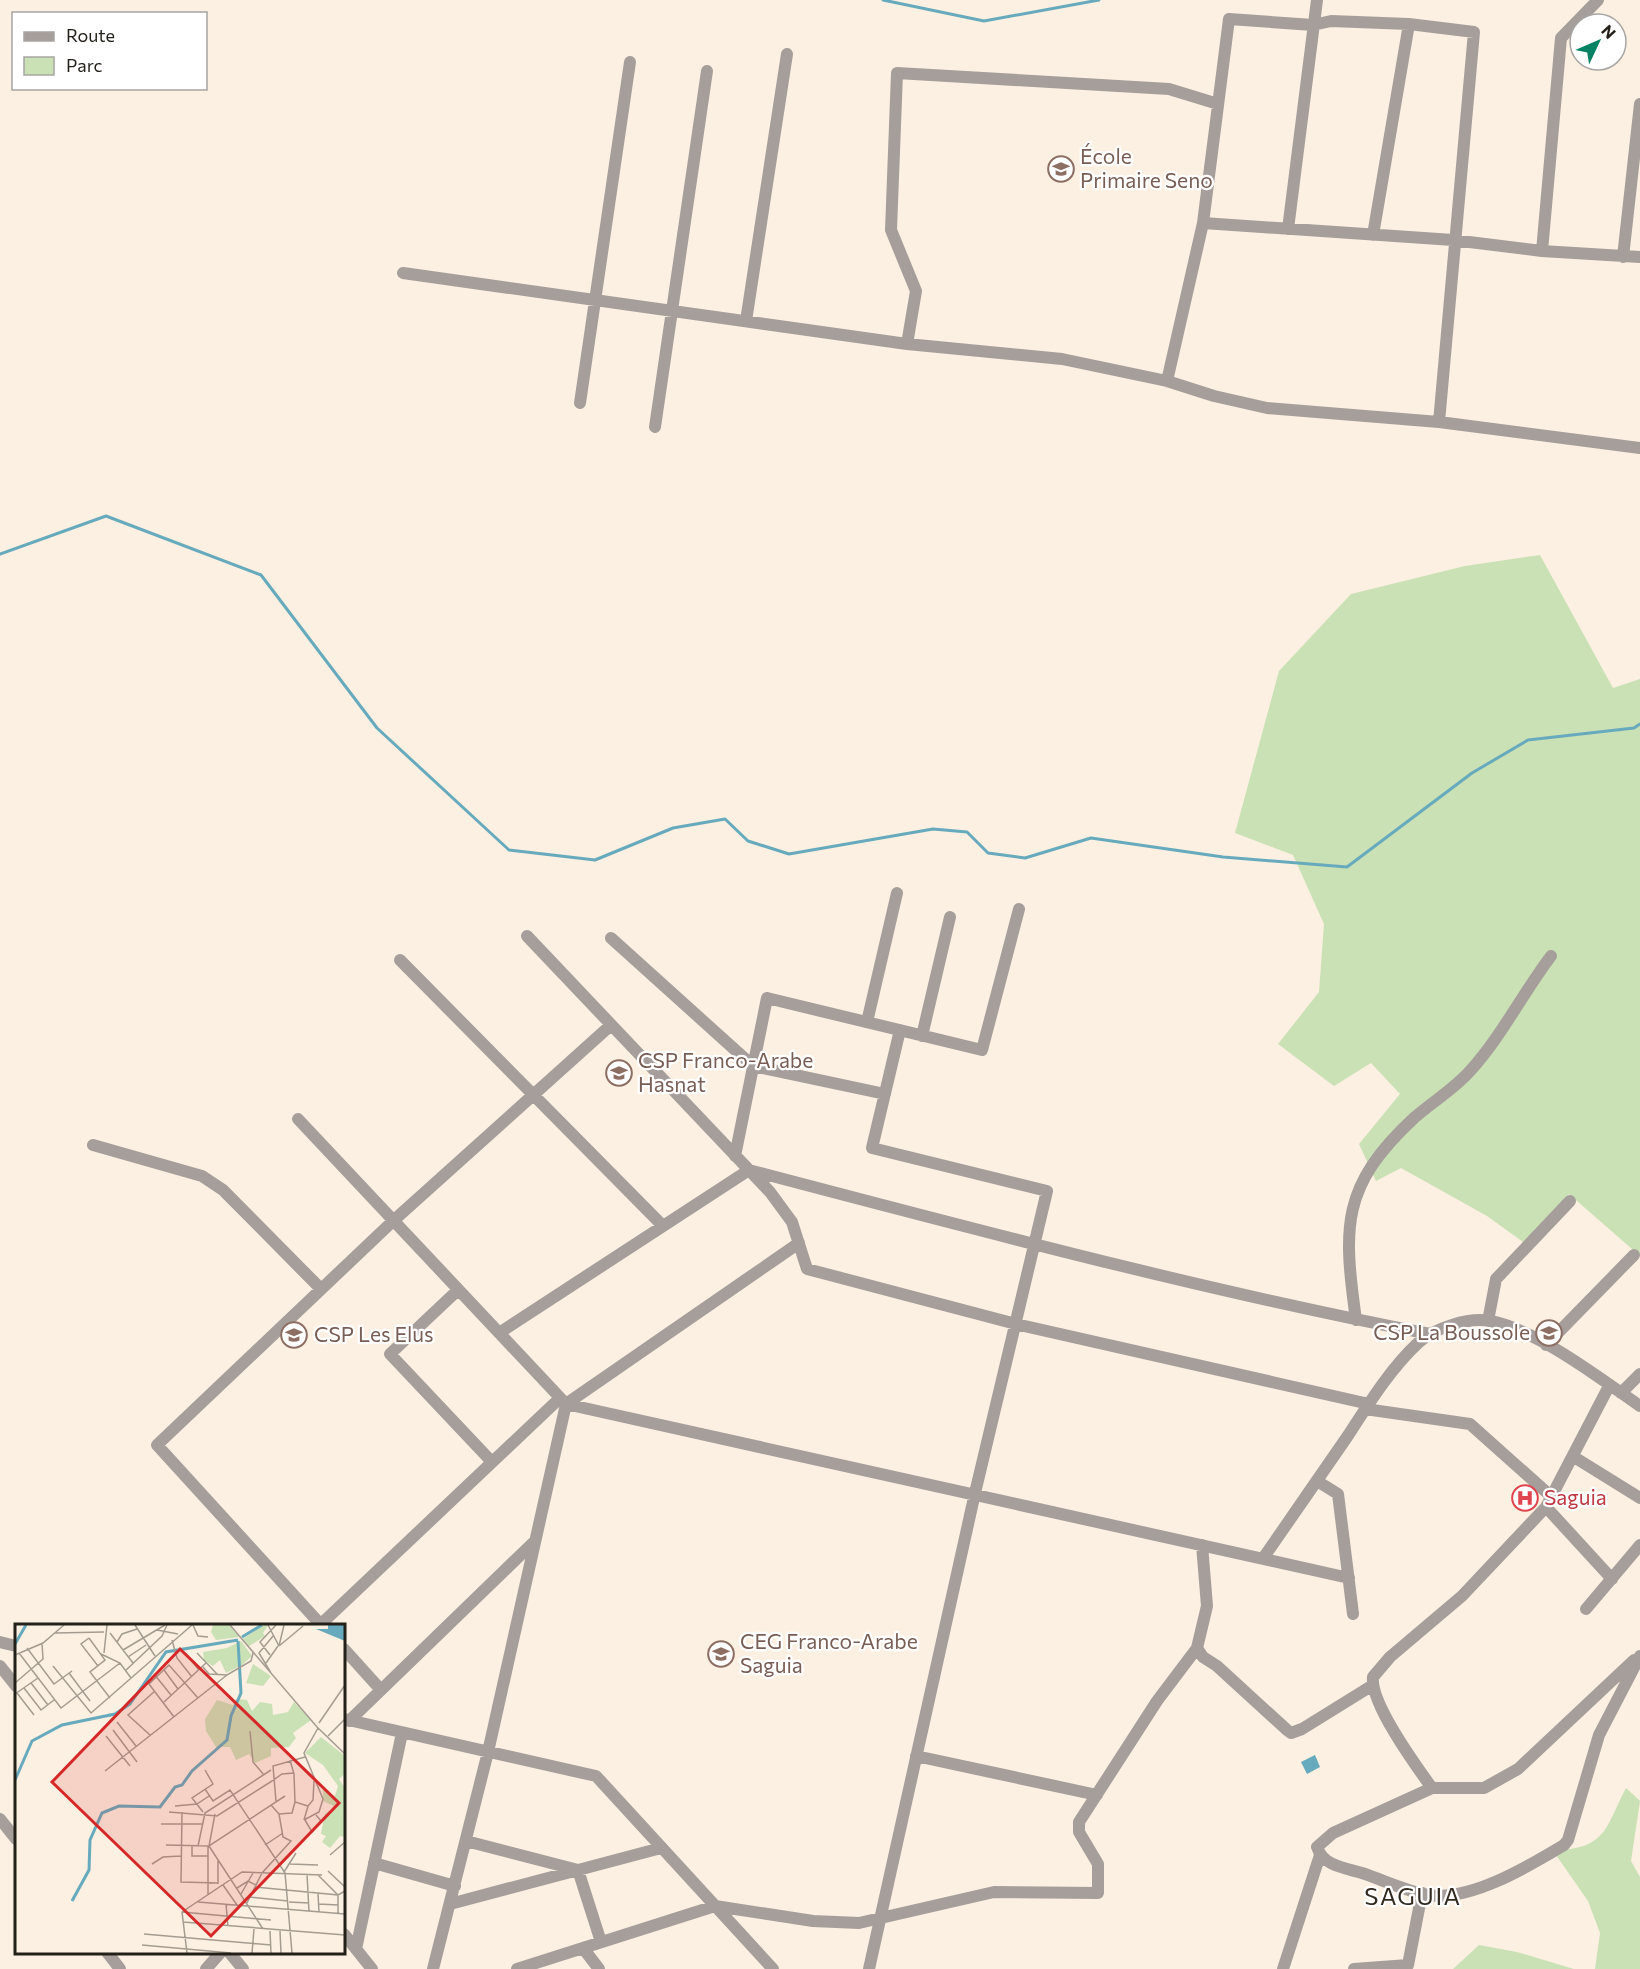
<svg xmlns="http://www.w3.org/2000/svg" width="1640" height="1969" font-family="Commissioner,sans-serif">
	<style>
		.green { fill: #cae1b5 }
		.water { fill: #67aabd }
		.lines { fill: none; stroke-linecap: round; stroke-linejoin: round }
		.stream { stroke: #67aabd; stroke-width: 3 }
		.minor { stroke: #a69e9b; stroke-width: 12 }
		.labels { text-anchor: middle; stroke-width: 4.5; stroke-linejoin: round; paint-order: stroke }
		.education-label { font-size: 21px; fill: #785e54; stroke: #fff; text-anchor: start }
		.health-label { font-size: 21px; fill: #be3a42; stroke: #fff; text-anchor: start }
		.quarter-label { font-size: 24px; letter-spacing: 1.5px; fill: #332a1f; stroke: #fff }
		.inset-river { fill: none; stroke: #67aabd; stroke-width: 3 }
		.inset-road { fill: none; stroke: #a59c91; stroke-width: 1.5 }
		.view { fill: #d62828; fill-opacity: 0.15; stroke: #d62828; stroke-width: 3 }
		.inset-edge { fill: none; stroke: #231f19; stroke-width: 3 }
	</style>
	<rect width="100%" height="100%" fill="#fbf0e1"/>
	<path class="green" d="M1540 555 1613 688 1640 679V1256L1569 1194 1523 1242 1487 1216 1401 1168 1376 1181 1359 1144 1400 1094 1371 1063 1334 1086 1278 1044 1319 992 1324 924 1293 855 1235 833 1279 671 1351 594 1465 566Z
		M1626 1788 1640 1801 1631 1861 1640 1877V1969H1595L1600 1933 1588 1901 1556 1855 1560 1850C1607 1847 1606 1826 1626 1788Z
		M1479 1945 1517 1952 1574 1969H1453Z"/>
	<path class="water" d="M1315 1755 1320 1767 1307 1774 1301 1762Z"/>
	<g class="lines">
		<path class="stream" d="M883 0 984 21 1099 0
			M0 554 106 516 261 575 377 728 509 850 595 860 673 828 725 819 748 841 789 854 933 829 967 832 988 853 1025 858 1091 838 1223 857 1347 867 1472 773 1528 740 1634 728 1640 724"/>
		<path class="minor" d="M1203 223 1453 240 1542 251 1640 257
			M1288 229 1317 0
			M1373 235 1409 24
			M1542 251 1561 38 1598 0
			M1623 257 1640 104
			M403 273 907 344 1062 359 1167 381 1214 396 1267 408 1439 422 1640 448
			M746 321 787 54
			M907 344 916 291 891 230 897 73 1169 89 1218 104
			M1167 381 1203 223 1229 19 1313 25 1331 21 1409 24 1474 32 1439 422
			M580 403 630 62
			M655 427 707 71
			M527 936 770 1192 792 1222 807 1269 1016 1324 1369 1404
			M611 938 753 1066 885 1094
			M400 960 663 1226
			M867 1022 897 893
			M922 1036 950 917
			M298 1119 566 1404 1349 1578
			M93 1145 202 1176 223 1190 321 1289
			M735 1156 767 998 982 1050 1019 909
			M458 1290 390 1354 492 1462
			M1356 1320C1343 1226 1341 1186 1414 1118 1432 1102 1453 1090 1470 1071 1501 1037 1523 993 1551 956
			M1488 1321 1496 1279 1570 1201
			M499 1333 749 1170C974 1229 1201 1290 1430 1334
			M1546 1345 1634 1255
			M1609 1386 1546 1507 1462 1596 1390 1657 1373 1677C1370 1703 1416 1766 1432 1788L1333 1833 1317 1847C1323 1866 1345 1868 1362 1873 1383 1880 1406 1891 1428 1895 1470 1902 1529 1866 1564 1845L1568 1840 1599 1735 1640 1656
			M1621 1393 1640 1374
			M1365 1409 1470 1424 1553 1498
			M1574 1457 1640 1498
			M1317 1481 1338 1494 1353 1614
			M1546 1507 1612 1579
			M1202 1545 1207 1606 1197 1648 1203 1657 1217 1666 1287 1730 1291 1733 1302 1729 1373 1685
			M1264 1557C1292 1517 1319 1477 1347 1437 1368 1405 1390 1369 1418 1343 1434 1328 1469 1317 1490 1321 1536 1329 1601 1379 1640 1406
			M1586 1609 1640 1545
			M319 1626 560 1398
			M322 1626 157 1445 393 1221 611 1025
			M0 1642 16 1646
			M344 1649 381 1690
			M0 1666 16 1686
			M344 1719 596 1776 773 1969
			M349 1721 535 1541
			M916 1756 1097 1795
			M1432 1788H1484L1518 1769 1634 1660
			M0 1819 16 1839
			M466 1841 578 1870 601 1942
			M374 1863 455 1886
			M450 1904 661 1848
			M344 1934 372 1969
			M583 1948 599 1969
			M356 1949 402 1733
			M107 1952 120 1969
			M229 1952 243 1969
			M206 1969 221 1952
			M433 1969 488 1752 566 1404 799 1243
			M517 1969 715 1906 813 1921 859 1923 994 1892 1098 1893V1864L1079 1832V1822L1157 1701 1197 1648
			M869 1969 975 1493 1047 1191 872 1148 900 1030
			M1283 1969 1320 1855
			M1354 1969 1408 1965 1422 1893"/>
	</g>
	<defs>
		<g id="school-ring" transform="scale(1.35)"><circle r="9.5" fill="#fff" stroke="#8d6e63" stroke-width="1.5"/><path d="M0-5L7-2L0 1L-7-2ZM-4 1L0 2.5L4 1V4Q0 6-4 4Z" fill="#8d6e63"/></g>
		<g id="hospital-ring" transform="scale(1.35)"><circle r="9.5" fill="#fff" stroke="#e0444e" stroke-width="1.5"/><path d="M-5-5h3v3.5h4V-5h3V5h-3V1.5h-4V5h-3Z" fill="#e0444e"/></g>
	</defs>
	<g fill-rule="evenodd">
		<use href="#school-ring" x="1061" y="169"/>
		<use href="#school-ring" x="619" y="1073"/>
		<use href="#school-ring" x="1549" y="1333"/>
		<use href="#school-ring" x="294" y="1335"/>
		<use href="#hospital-ring" x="1525" y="1498"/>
		<use href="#school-ring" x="721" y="1654"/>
	</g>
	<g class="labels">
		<g class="education-label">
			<text x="1080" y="164">École<tspan x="1080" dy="24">Primaire Seno</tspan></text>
			<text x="638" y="1068">CSP Franco-Arabe<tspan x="638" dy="24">Hasnat</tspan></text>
			<text x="1530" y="1340" text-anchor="end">CSP La Boussole</text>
			<text x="314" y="1342">CSP Les Elus</text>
			<text x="740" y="1649">CEG Franco-Arabe<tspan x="740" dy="24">Saguia</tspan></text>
		</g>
		<g class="health-label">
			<text x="1544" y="1505">Saguia</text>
		</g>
		<g class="quarter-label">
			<text x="1413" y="1905">SAGUIA</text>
		</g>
	</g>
	<g transform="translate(15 1624)">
		<rect width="330" height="330" fill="#fbf0e1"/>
		<path d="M198 1H214L224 13 201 16 196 8ZM249 1H253L248 9 250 12 234 22 228 15ZM226 17 237 32 227 41 211 49 205 36 198 42 189 36 188 28 212 24ZM238 40 256 52 248 62 231 59ZM221 75 232 76 237 87 245 78 257 80 258 91 273 88 279 78 296 96 278 109 281 114 274 123 256 124V132L240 139 234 130 221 136 215 123H201L191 107 190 95 202 76 218 81ZM306 113 330 132V150L324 155 330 164V213L325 212 315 224 307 218 311 212 306 210 307 204 310 190 321 183 308 177V166L320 172 323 162 308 141 290 129Z" fill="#cae1b5"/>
		<path d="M313 1H330V17L301 5H313Z" fill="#67aabd"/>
		<path class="inset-river" d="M227 13 247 1M0 20 11 1M0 156 17 117 47 101 100 90 115 80 151 28 223 16M57 277 74 246 75 216 87 189 104 182 145 183 160 163 167 161 177 147 212 116 216 92 226 69 223 17"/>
		<path class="inset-road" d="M120 1 140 32M178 1 183 12 193 13M215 1 302 103 330 130M253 1 264 22M142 6 163 10M40 9 89 8M95 9 118 39M74 14 90 36 75 48 95 74M74 14 66 20 83 42M157 16 162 34 177 53M102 18 107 10 122 5M264 22 288 2M264 22 269 1M12 24 39 60 57 47M108 26 150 1M4 29 46 84 105 39M89 29 92 1M182 29 203 51M86 30 105 39 116 54M171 30 184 46M0 31 28 19 49 1M255 31 245 18 261 1M113 33 131 21M251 39 263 22M38 42 76 89 177 1M188 43 194 50 212 51 236 37 238 29M149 46 163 65M110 47 147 12 152 1M54 49 75 77M256 49 244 29 258 12M139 50 156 71M0 59 28 35 27 19M16 59 33 81M9 64 26 86 39 76M2 69 19 91M0 70 23 54M149 78 191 39M159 93 134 60 154 41 183 74M102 98 121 122M304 99 330 61M98 106 122 138M235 107 238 138 249 151M135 111 113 91 140 67M91 112 115 142M313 112 330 95M275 136 279 150 280 178 293 182 289 196M90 147 212 51M257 157 267 150 279 149M190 165 198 177 215 166 270 249 277 329M261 177 258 142 290 133M256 181 264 190 277 189 280 178M160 182 182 180 194 172M293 182 298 176 299 157M154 188 202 192 257 157M167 188 166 258 203 259M188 188 177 174 198 160 190 146M200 190 194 222 248 305M289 196 304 188 308 175 289 129 303 104M290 196 297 208 306 197 301 191M146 200H188M151 221 194 222 270 172M177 221V232H193M250 221 268 209M183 222 190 189 256 146M315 231 330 218M203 235V260M137 240 148 233 166 232M275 240 303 241M313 247 330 263M269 248 281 229M292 250 294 288M303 251 323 271 330 267M208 261 222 281M240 263 323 271V290M222 264 233 257 241 261M303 269 304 289M193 270V222M226 270 238 249M235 273 273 277M183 278 330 290M274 278 294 279M232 279 247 249 276 217 268 213 264 190M211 280 213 303M304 280 323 281M167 288 256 296M168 298 330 311M255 307 256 329M265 307 266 329M129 310 256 321M127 321 216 329M172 329 167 288 227 248 307 251M237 329 239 305"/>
		<path class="view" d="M165 25 324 179 196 312 37 158Z"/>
		<rect width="330" height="330" class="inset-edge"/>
	</g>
	<rect x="12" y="12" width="195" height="78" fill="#ffffff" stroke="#a7a5a3" stroke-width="1.5"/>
	<rect x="24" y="32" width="30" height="9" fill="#a69e9b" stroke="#a7a5a3" stroke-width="1.5"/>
	<text x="66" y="42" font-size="18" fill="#231f19">Route</text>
	<rect x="24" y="57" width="30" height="18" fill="#cae1b5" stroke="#a7a5a3" stroke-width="1.5"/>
	<text x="66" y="72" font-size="18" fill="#231f19">Parc</text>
	<g transform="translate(1598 42) rotate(46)"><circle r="28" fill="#ffffff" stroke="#a7a5a3" stroke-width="1.5"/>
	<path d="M0-4.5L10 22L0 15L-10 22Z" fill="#048364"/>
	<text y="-9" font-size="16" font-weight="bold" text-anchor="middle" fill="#231f19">N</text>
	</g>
</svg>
